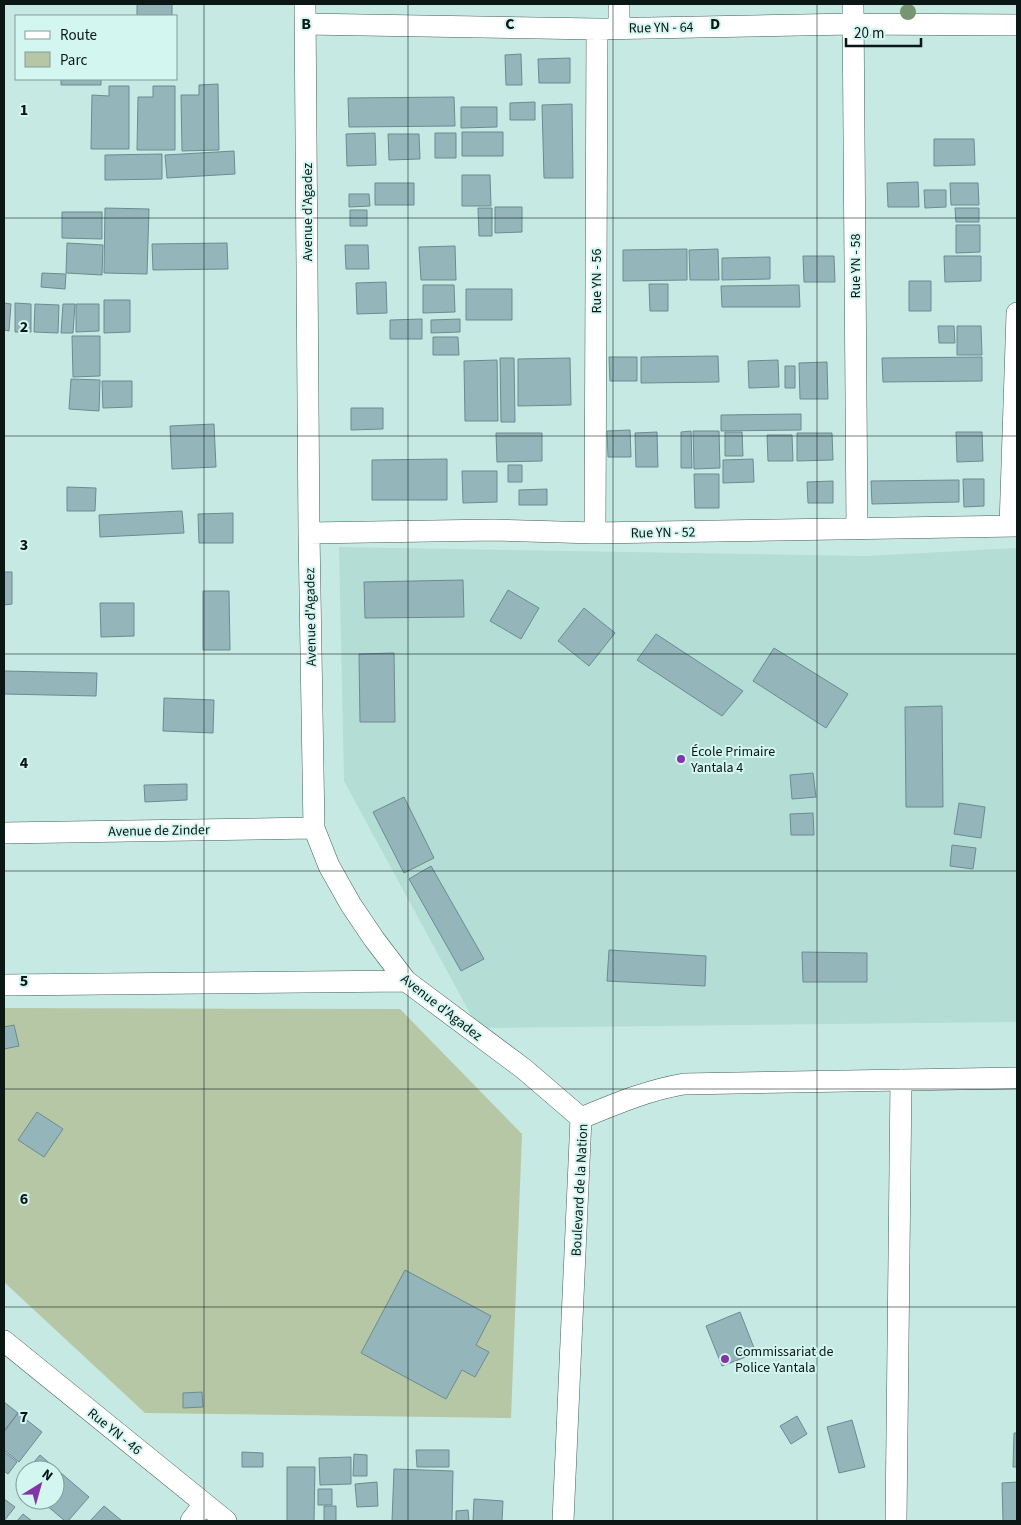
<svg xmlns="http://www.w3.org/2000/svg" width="1021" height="1525" font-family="'Source Sans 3',sans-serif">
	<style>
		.built { fill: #b3ddd5 }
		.green { fill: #b5c7a5 }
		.building { fill: #94b5ba; stroke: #6c8b90 }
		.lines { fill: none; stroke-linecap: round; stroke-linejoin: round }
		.street-casing { stroke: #42605b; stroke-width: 22 }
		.street { stroke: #fff; stroke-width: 21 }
		.tree { fill: #779572 }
		.grid { fill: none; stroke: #0a1714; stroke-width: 1; stroke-opacity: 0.55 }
		.poi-dot { fill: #8235a6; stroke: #d4f6f0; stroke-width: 2 }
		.labels { text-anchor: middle; stroke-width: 4; stroke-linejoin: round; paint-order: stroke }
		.street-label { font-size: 14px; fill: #0a1714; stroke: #d4f6f0 }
		.poi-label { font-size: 14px; fill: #0a1714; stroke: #d4f6f0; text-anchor: start }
		.grid-label { font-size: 16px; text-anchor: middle; font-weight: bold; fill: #0a1714; stroke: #d4f6f0; stroke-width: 4; stroke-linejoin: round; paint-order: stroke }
	</style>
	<rect width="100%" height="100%" fill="#c7e9e3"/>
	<path class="built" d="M339 547 866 556 1017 548V1022L478 1028 344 781Z"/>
	<path class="green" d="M4 1008 400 1009 522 1134 511 1418 145 1413 4 1282Z"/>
	<path class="building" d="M137 4H172V16H137Z
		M521 54 522 85H506L505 55Z
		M570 58V83H539L538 59Z
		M61 79H101V85H61Z
		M218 84 219 150 182 151 181 95H199V85Z
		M109 86H129V149H91L92 95 109 96Z
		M153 86H175V150H137L138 97H153Z
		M454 97 455 126 349 127 348 98Z
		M535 102V120H510V103Z
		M572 104 573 178H544L542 105Z
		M461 107H497V127L461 128Z
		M462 132H503V156H462Z
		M375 133 376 165 347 166 346 134Z
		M435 133H456V158H435Z
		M388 134H419L420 159 389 160Z
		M934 139H974L975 165 934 166Z
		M234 151 235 174 167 178 165 155Z
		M162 154V179L105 180V155Z
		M462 175H490L491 206H462Z
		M918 182 919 207H888L887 183Z
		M375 183H414V205H375Z
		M950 183H978L979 205H951Z
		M924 190H946V207L925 208Z
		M349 194H369L370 206 349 207Z
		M495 207H522V232L495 233Z
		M105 208 149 209 147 274 104 273Z
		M478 208H492V236H479Z
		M955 208H979V222H956Z
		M350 210H367V226H350Z
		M62 212H102V239L62 238Z
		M956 225H980V252L956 253Z
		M67 243 103 245 102 275 66 273Z
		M227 243 228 269 153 270 152 244Z
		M345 245H368L369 269H346Z
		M455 246 456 280H421L419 247Z
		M687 249V280L623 281V250Z
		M718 249 719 280H690L689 250Z
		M803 256H834L835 282H804Z
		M944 256H981V281L945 282Z
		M770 257V279L722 280V258Z
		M42 273 66 274 65 289 41 287Z
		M909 281H931V311H909Z
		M386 282 387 313 357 314 356 283Z
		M649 284H668V311H650Z
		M423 285H454L455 312 423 313Z
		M799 285 800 307H722L721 286Z
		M466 289H512V320H466Z
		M104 300H130V332L104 333Z
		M4 303 11 304 9 331 4 330Z
		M15 303 31 304V332H15Z
		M35 304 59 305 58 333 34 332Z
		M63 304H75L73 333H61Z
		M76 304H99V331L76 332Z
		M422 319V339H390V320Z
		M460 319V332L431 333V320Z
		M938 326H954L955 343H939Z
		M957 326H981L982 355H957Z
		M72 336H100V376L73 377Z
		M433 337H458L459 355H433Z
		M718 356 719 382 641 383V357Z
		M609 357H637V381H610Z
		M982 357V381L883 382 882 358Z
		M500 358H514L515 422H501Z
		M570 358 571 405 518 406V359Z
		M497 360 498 421H465L464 361Z
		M778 360 779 387 749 388 748 361Z
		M827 362 828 399H800L799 363Z
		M785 366H795V388H785Z
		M71 379 100 380 99 411 69 409Z
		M102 381H132V407L103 408Z
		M351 408H383V429L351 430Z
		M801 414V430L721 431V415Z
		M214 424 216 467 172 469 170 426Z
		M630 430 631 457H608L607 431Z
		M691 431 692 468H681V432Z
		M693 431H719L720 468 694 469Z
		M657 432 658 467H636L635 433Z
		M725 432H742L743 456H725Z
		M956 432H982L983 461 957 462Z
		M496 433H542V461L497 462Z
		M797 433H832L833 460 797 461Z
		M767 435H792L793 461H768Z
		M447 459V500H372V460Z
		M753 459 754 482 723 483V460Z
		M508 465H522V482H508Z
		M462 471H497V502L463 503Z
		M694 474H719V508H695Z
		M963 479H984V506L964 507Z
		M959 480V502L872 504 871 481Z
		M833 481V503H808L807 482Z
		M67 487 96 488 95 511H67Z
		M547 489V505H519V490Z
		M182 511 184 533 100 537 99 515Z
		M233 513V543H199L198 514Z
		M4 572H12V604L4 605Z
		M463 580 464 617 365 618 364 582Z
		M508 590 539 608 521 639 490 621Z
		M203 591H229L230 650H203Z
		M100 603H134V636L101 637Z
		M584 608 615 633 589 666 558 641Z
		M656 634 743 691 722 716 637 660Z
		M774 648 848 694 826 728 753 681Z
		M394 653 395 722H360L359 654Z
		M4 671 97 673 96 696 4 694Z
		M164 698 214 700 213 733 163 731Z
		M942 706 943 807H906L905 707Z
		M813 773 816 797 792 799 790 775Z
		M187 784V800L145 802 144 785Z
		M404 797 434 858 404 873 373 812Z
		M959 803 985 807 981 838 954 834Z
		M813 813 814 835H791L790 814Z
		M952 845 976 848 973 869 950 866Z
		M431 866 484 959 461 971 409 879Z
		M609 950 706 956 705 986 607 981Z
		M802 952 867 953V982H803Z
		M14 1025 19 1046 4 1049V1027Z
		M37 1112 63 1129 44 1157 18 1140Z
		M405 1270 491 1316 476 1345 489 1352 475 1377 462 1370 446 1399 361 1353Z
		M740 1312 756 1353 722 1366 706 1326Z
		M202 1392 203 1407 183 1408V1393Z
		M4 1402 18 1413 4 1431Z
		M18 1413 42 1432 19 1462 4 1450V1432Z
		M797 1416 807 1434 791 1444 780 1426Z
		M852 1420 865 1467 839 1473 827 1427Z
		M1014 1433H1017V1467H1013Z
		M416 1450H449V1467H417Z
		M4 1452 17 1462 8 1474 4 1471Z
		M242 1452 263 1453V1467H242Z
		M354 1454 367 1455V1476H353Z
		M40 1455 89 1497 68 1521H65L40 1500H55V1470H27Z
		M351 1457V1484L320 1485 319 1458Z
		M287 1467H315L314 1521H287Z
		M394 1469 453 1471 452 1521H392Z
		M25 1472V1487L18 1481Z
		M377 1482 378 1506 357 1507 355 1484Z
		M1017 1482V1521H1003L1002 1483Z
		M318 1489H332V1505H318Z
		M4 1499 15 1507 4 1521Z
		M474 1499 503 1501 502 1521H473Z
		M104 1506 122 1521H90Z
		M324 1506H336V1521H324Z
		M468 1510 469 1521H456V1511Z
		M23 1514 32 1521H17Z"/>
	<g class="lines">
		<g class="street-casing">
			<path id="street" d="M305 4 309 533 314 828 329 866 351 905 374 939 406 981 524 1069 581 1118
				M619 4V28
				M853 4 857 528
				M305 24 597 29 853 24 1017 25
				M1010 526 1017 313
				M309 533 494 530 595 533 1017 526
				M595 533 597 29
				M4 833 314 828
				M4 985 406 981
				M581 1118C615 1104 648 1090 684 1084L1017 1078
				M4 1341 226 1521
				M191 1521 204 1504
				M563 1521 581 1118
				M896 1521 901 1080"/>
		</g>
		<use href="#street" class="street"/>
	</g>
	<circle class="tree" cx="908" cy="12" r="8"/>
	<path class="grid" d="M204 4V1521M408 4V1521M613 4V1521M817 4V1521M4 218H1017M4 436H1017M4 654H1017M4 871H1017M4 1089H1017M4 1307H1017"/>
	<g class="poi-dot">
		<circle cx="681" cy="759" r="5"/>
		<circle cx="725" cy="1359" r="5"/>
	</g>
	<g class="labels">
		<g class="street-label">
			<text transform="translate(661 27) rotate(-1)" y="5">Rue YN - 64</text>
			<text transform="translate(307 212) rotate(-90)" y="5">Avenue d'Agadez</text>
			<text transform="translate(855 266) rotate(-90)" y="5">Rue YN - 58</text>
			<text transform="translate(596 281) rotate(-90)" y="5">Rue YN - 56</text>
			<text transform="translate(663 532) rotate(-1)" y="5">Rue YN - 52</text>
			<text transform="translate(310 617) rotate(-91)" y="5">Avenue d'Agadez</text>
			<text transform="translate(159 830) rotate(-1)" y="5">Avenue de Zinder</text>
			<text transform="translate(442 1007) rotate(38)" y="5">Avenue d'Agadez</text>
			<text transform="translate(579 1190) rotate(-87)" y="5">Boulevard de la Nation</text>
			<text transform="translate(115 1431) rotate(39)" y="5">Rue YN - 46</text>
		</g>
		<g class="poi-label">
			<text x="691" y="756">École Primaire<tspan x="691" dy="16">Yantala 4</tspan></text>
			<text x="735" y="1356">Commissariat de<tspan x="735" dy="16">Police Yantala</tspan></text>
		</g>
	</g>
	<g class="grid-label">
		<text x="306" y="29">B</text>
		<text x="510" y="29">C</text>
		<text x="715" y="29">D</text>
		<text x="24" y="115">1</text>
		<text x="24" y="332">2</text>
		<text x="24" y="550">3</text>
		<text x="24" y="768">4</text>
		<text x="24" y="986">5</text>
		<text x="24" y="1204">6</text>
		<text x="24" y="1422">7</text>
	</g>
	<rect width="1021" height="1525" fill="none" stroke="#0a1714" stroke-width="10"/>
	<rect x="15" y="15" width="162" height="65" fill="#d4f6f0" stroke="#839d98"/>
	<rect x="25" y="31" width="25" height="8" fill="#ffffff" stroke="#839d98"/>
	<text x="60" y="40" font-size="15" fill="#0a1714">Route</text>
	<rect x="25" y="52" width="25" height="15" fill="#b5c7a5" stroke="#839d98"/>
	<text x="60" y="65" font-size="15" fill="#0a1714">Parc</text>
	<g transform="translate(40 1485) rotate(37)"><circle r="24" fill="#d4f6f0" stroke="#839d98"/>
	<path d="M0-4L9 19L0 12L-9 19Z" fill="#8235a6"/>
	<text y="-8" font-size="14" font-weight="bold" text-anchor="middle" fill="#0a1714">N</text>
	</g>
	<path d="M846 38v8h75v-8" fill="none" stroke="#0a1714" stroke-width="2.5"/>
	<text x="854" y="38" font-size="15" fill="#0a1714" stroke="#d4f6f0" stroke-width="4" paint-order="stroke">20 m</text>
</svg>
